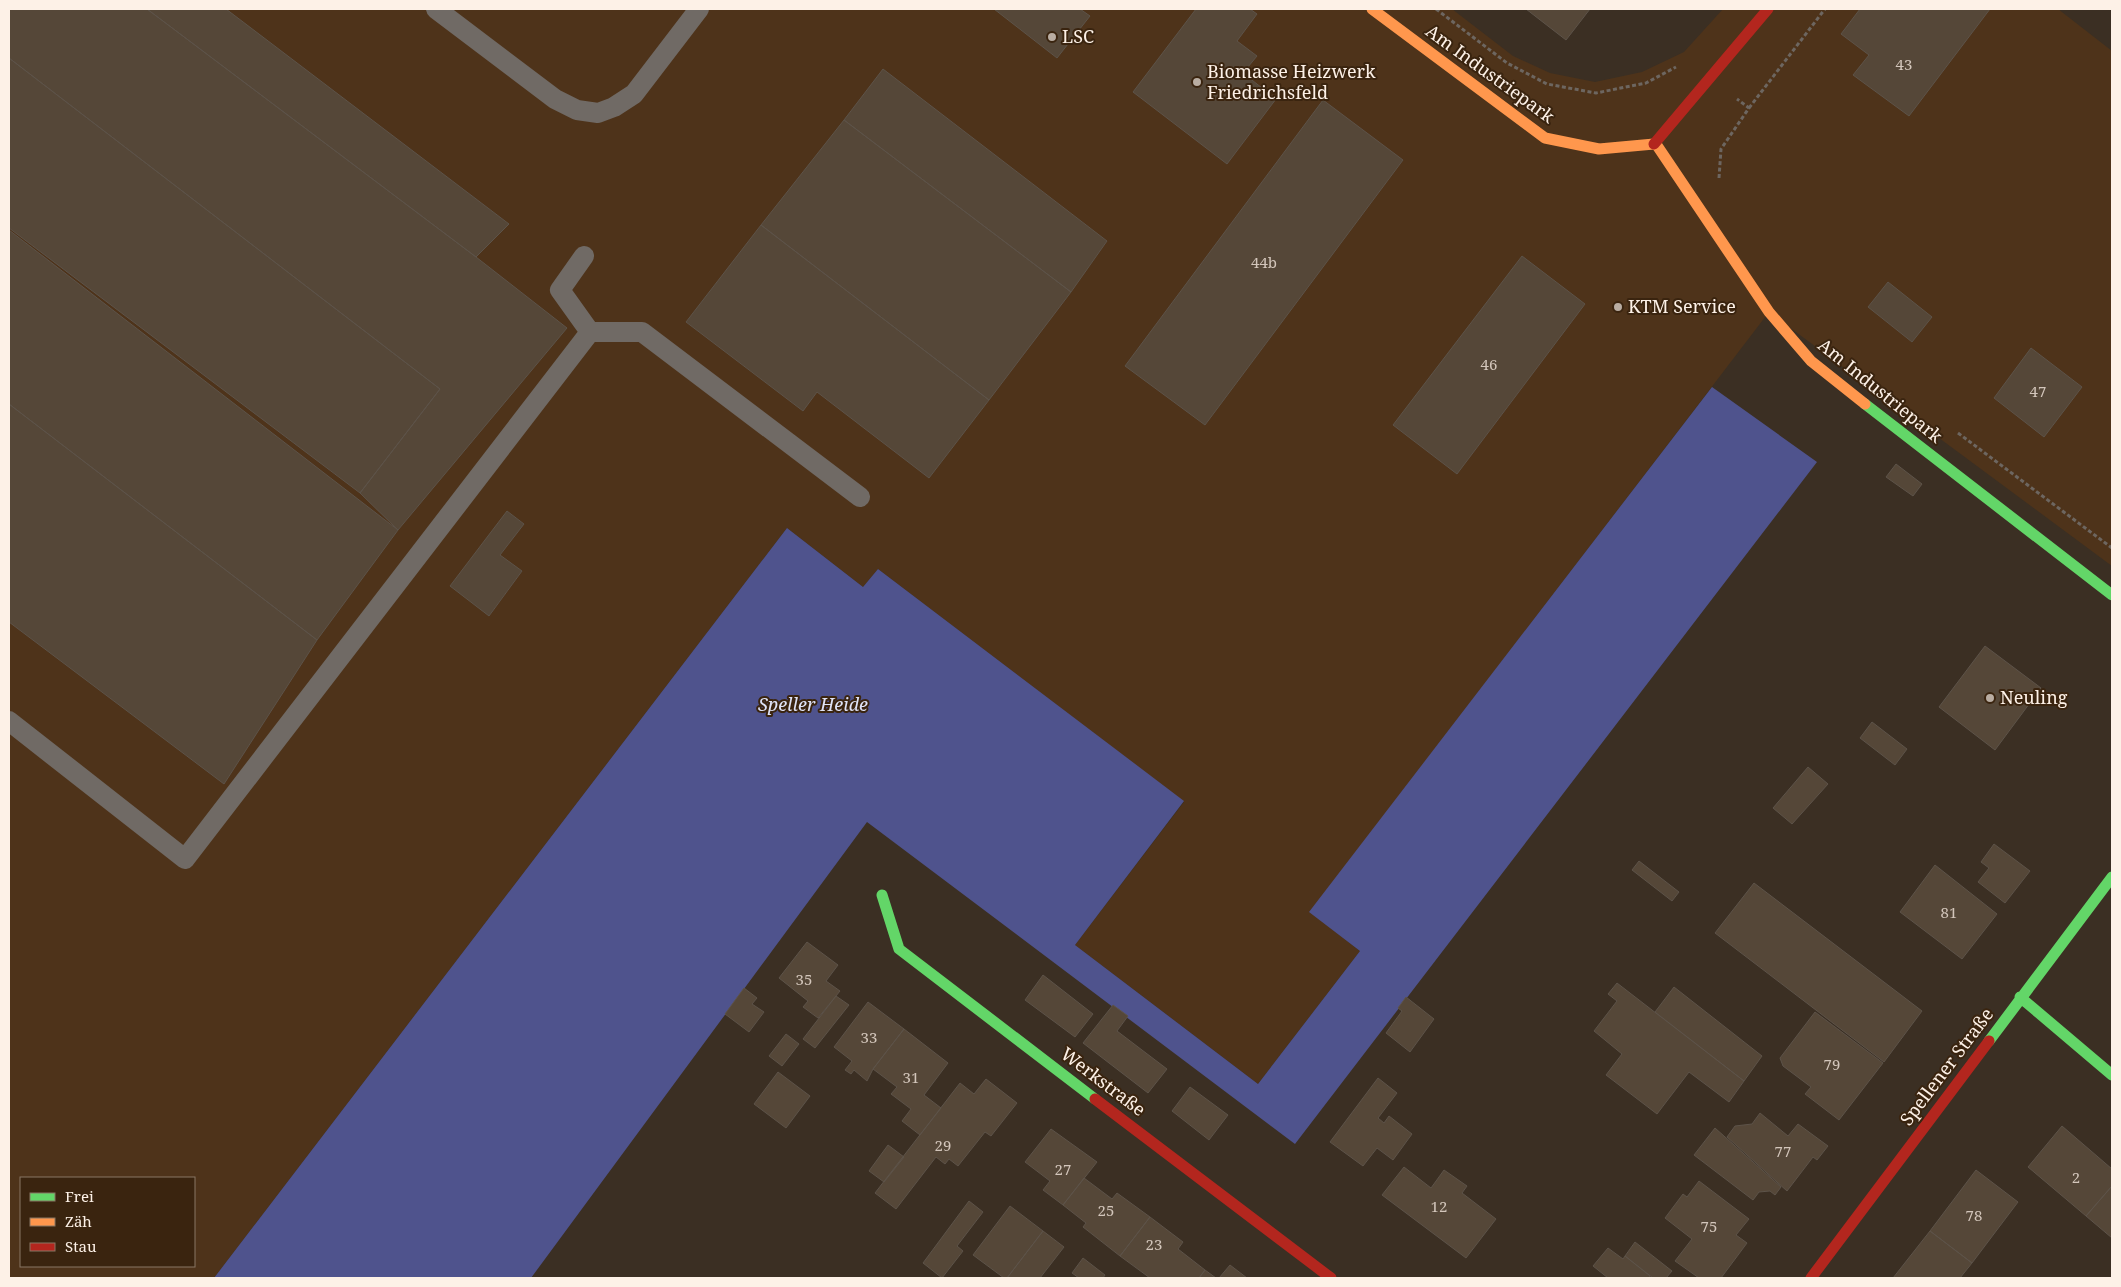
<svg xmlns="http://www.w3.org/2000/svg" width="2121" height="1287" font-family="'Noto Serif',serif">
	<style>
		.built { fill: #4e331a; fill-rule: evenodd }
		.forest { fill: #4f538d }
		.building { fill: #554738; stroke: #5d5349 }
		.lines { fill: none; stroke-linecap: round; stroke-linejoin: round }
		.path { stroke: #6d6660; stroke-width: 3; stroke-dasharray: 4 2.5; stroke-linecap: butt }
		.lane { stroke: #706a65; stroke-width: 20 }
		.fast { stroke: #63d668; stroke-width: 11 }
		.slow { stroke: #ff974d; stroke-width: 11 }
		.jam { stroke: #b3261e; stroke-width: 11 }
		.poi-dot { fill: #b9ada2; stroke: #3a240f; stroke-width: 2 }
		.labels { text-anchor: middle; stroke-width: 4; stroke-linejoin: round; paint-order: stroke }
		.number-label { font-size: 15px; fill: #d3c6bb }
		.poi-label { font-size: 18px; fill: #fdf1e7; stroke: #3a240f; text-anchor: start }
		.street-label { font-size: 18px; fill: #fdf1e7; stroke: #3a240f }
		.park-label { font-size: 18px; font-style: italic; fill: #dfe3f7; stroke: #3a240f }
	</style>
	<rect width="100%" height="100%" fill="#3b2f23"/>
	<path class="built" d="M9 9H1452L1513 56 1550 73 1595 82 1642 72 1684 52 1723 9H2058L2112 51V566L1769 312 1310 912 1360 951 1258 1084 1075 945 1184 802 878 569 863 587 787 528 214 1278H9ZM21 1178H194V1266H21Z"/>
	<path class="forest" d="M1712 387 1817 462 1295 1144 867 822 531 1278H214L787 528 863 587 878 569 1184 801 1075 945 1258 1084 1360 951 1309 912Z"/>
	<path class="building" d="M9 9H147L476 257 567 328 398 530 360 493 440 389 9 58Z
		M147 9H226L509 224 476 257Z
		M994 9H1080L1090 16 1057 58Z
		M1196 9H1250L1257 14 1237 41 1257 56 1243 73 1276 99 1227 164 1133 92Z
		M1526 9H1590L1566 40Z
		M1860 9H1990L1909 116 1853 75 1869 55 1841 34Z
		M9 58 440 389 360 493 9 228Z
		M883 69 1107 241 1071 292 844 120Z
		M1323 100 1403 160 1205 425 1125 366Z
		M844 120 1071 292 989 400 761 225Z
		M761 225 989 400 929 478 817 392 803 411 686 322Z
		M9 230 398 530 317 640 9 404Z
		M1522 256 1585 304 1457 474 1393 425Z
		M1888 282 1932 317 1912 342 1868 307Z
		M2031 348 2082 387 2044 437 1994 398Z
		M9 404 317 640 224 784 9 622Z
		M1896 464 1922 484 1913 496 1886 477Z
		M507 511 524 524 500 555 522 571 489 616 450 586Z
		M1985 646 2041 688 1995 750 1939 707Z
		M1872 722 1907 749 1895 765 1860 738Z
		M1808 767 1828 784 1792 824 1773 808Z
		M1994 844 2030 871 2005 903 1978 882 1989 868 1981 862Z
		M1639 861 1679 892 1672 901 1632 870Z
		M1935 865 1997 914 1962 959 1900 912Z
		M1754 883 1922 1011 1884 1062 1715 933Z
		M807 942 838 965 826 981 840 991 818 1018 803 1007 808 1001 779 978Z
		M1043 975 1093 1014 1075 1037 1025 1000Z
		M1617 983 1744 1081 1729 1102 1689 1072 1657 1114 1606 1075 1622 1054 1594 1031 1617 1001 1608 994Z
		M1674 987 1762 1056 1744 1081 1655 1012Z
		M744 988 757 998 752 1004 764 1012 749 1032 725 1014Z
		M836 996 849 1005 815 1048 803 1039Z
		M1406 997 1434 1019 1410 1052 1386 1033 1402 1011 1398 1008Z
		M868 1002 904 1029 873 1069 867 1081 854 1070 851 1074 845 1070 852 1061 834 1047Z
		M1113 1005 1128 1016 1117 1031 1167 1069 1148 1093 1083 1043Z
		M1815 1012 1883 1063 1839 1120 1805 1094 1811 1087 1783 1066 1780 1058Z
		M904 1029 948 1063 924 1095 941 1108 920 1135 902 1121 911 1109 891 1094 897 1087 873 1069Z
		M786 1034 799 1044 782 1066 769 1056Z
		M778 1072 810 1096 786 1128 754 1104Z
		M1378 1078 1397 1093 1378 1118 1384 1123 1389 1116 1412 1134 1393 1160 1377 1148 1363 1166 1330 1142Z
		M986 1079 1017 1103 991 1136 985 1132 958 1166 949 1159 945 1164 936 1157 896 1209 875 1193 960 1083 974 1094Z
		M1190 1087 1228 1115 1209 1140 1172 1111Z
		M1760 1113 1788 1136 1798 1124 1828 1146 1817 1160 1813 1157 1787 1191 1727 1137 1735 1126 1752 1124Z
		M2062 1126 2112 1169V1186L2086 1216 2028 1167Z
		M1715 1128 1781 1187 1775 1195 1770 1191 1759 1192 1753 1200 1694 1155Z
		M1051 1129 1097 1162 1063 1205 1043 1190 1050 1181 1025 1162Z
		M888 1145 904 1157 884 1182 869 1171Z
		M1404 1167 1431 1188 1444 1170 1467 1186 1462 1193 1496 1219 1466 1258 1382 1195Z
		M1976 1170 2018 1202 1972 1263 1930 1231Z
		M1084 1178 1112 1199 1117 1193 1150 1217 1120 1256 1083 1227 1086 1223 1063 1205Z
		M1699 1181 1749 1219 1736 1235 1747 1243 1721 1278H1699L1675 1261 1692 1239 1665 1218 1683 1194 1687 1197Z
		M2112 1186V1238L2086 1216Z
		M969 1201 983 1212 957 1246 963 1251 942 1278 923 1263Z
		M1010 1206 1043 1231 1007 1278H1004L973 1255Z
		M1150 1217 1183 1242 1178 1249 1205 1270 1199 1278H1150L1120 1256Z
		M1043 1231 1064 1247 1040 1278H1007Z
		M1930 1231 1972 1263 1960 1278H1893Z
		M1635 1242 1672 1271 1666 1278H1653L1625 1256Z
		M1608 1248 1623 1259 1625 1256 1650 1276 1649 1278H1608L1593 1266Z
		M1083 1258 1105 1275 1103 1278H1079L1072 1273Z
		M1230 1265 1247 1278H1219Z
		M1205 1270 1216 1278H1199Z"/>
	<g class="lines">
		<path class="path" d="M1436 9 1507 63 1547 84 1596 93 1646 83 1676 67
			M1749 108 1825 9
			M1719 178 1721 149 1749 108 1737 99
			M1958 433 2112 548"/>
		<path class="lane" d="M436 9 555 99 577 110 598 113 614 107 634 94 699 9
			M590 332H642L860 497
			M9 721 185 859 590 332 560 290 584 256"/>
		<path class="fast" d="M1865 404 2112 595
			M882 895 899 949 1095 1099
			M2020 997 2112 1075
			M1989 1041 2112 877"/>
		<path class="slow" d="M1372 9 1545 138 1599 149 1654 144
			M1656 144 1769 312 1811 361 1865 404"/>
		<path class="jam" d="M1654 144 1768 9
			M1095 1099 1331 1278
			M1811 1278 1989 1041"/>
	</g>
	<g class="poi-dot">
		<circle cx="1052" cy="37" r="5"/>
		<circle cx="1197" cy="82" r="5"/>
		<circle cx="1618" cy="307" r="5"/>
		<circle cx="1990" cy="698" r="5"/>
	</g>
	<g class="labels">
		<g class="number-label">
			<text x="1904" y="70">43</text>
			<text x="1264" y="268">44b</text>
			<text x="1489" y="370">46</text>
			<text x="2038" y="397">47</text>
			<text x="1949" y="918">81</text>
			<text x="804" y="985">35</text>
			<text x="869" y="1043">33</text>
			<text x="1832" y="1070">79</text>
			<text x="911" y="1083">31</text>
			<text x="943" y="1151">29</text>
			<text x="1783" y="1157">77</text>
			<text x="1063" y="1175">27</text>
			<text x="2076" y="1183">2</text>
			<text x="1439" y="1212">12</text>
			<text x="1106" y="1216">25</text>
			<text x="1974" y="1221">78</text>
			<text x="1709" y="1232">75</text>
			<text x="1154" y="1250">23</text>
		</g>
		<g class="poi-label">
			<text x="1062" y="43">LSC</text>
			<text x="1207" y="78">Biomasse Heizwerk<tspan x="1207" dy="21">Friedrichsfeld</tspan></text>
			<text x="1628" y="313">KTM Service</text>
			<text x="2000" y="704">Neuling</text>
		</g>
		<g class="street-label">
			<text transform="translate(1490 74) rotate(36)" y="6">Am Industriepark</text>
			<text transform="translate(1880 391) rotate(39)" y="6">Am Industriepark</text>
			<text transform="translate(1947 1067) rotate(-53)" y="6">Spellener Straße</text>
			<text transform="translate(1103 1082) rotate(37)" y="6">Werkstraße</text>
		</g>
		<g class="park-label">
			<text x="813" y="711">Speller Heide</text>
		</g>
	</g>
	<rect width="2121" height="1287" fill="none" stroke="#fdf1e7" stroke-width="20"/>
	<rect x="20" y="1177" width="175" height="90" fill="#3a240f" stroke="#887665"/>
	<rect x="30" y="1193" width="25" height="8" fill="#63d668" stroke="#887665"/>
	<text x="65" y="1202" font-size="15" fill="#fdf1e7">Frei</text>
	<rect x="30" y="1218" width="25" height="8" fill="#ff974d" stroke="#887665"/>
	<text x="65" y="1227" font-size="15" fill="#fdf1e7">Zäh</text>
	<rect x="30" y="1243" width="25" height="8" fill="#b3261e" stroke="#887665"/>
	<text x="65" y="1252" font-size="15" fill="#fdf1e7">Stau</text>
</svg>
